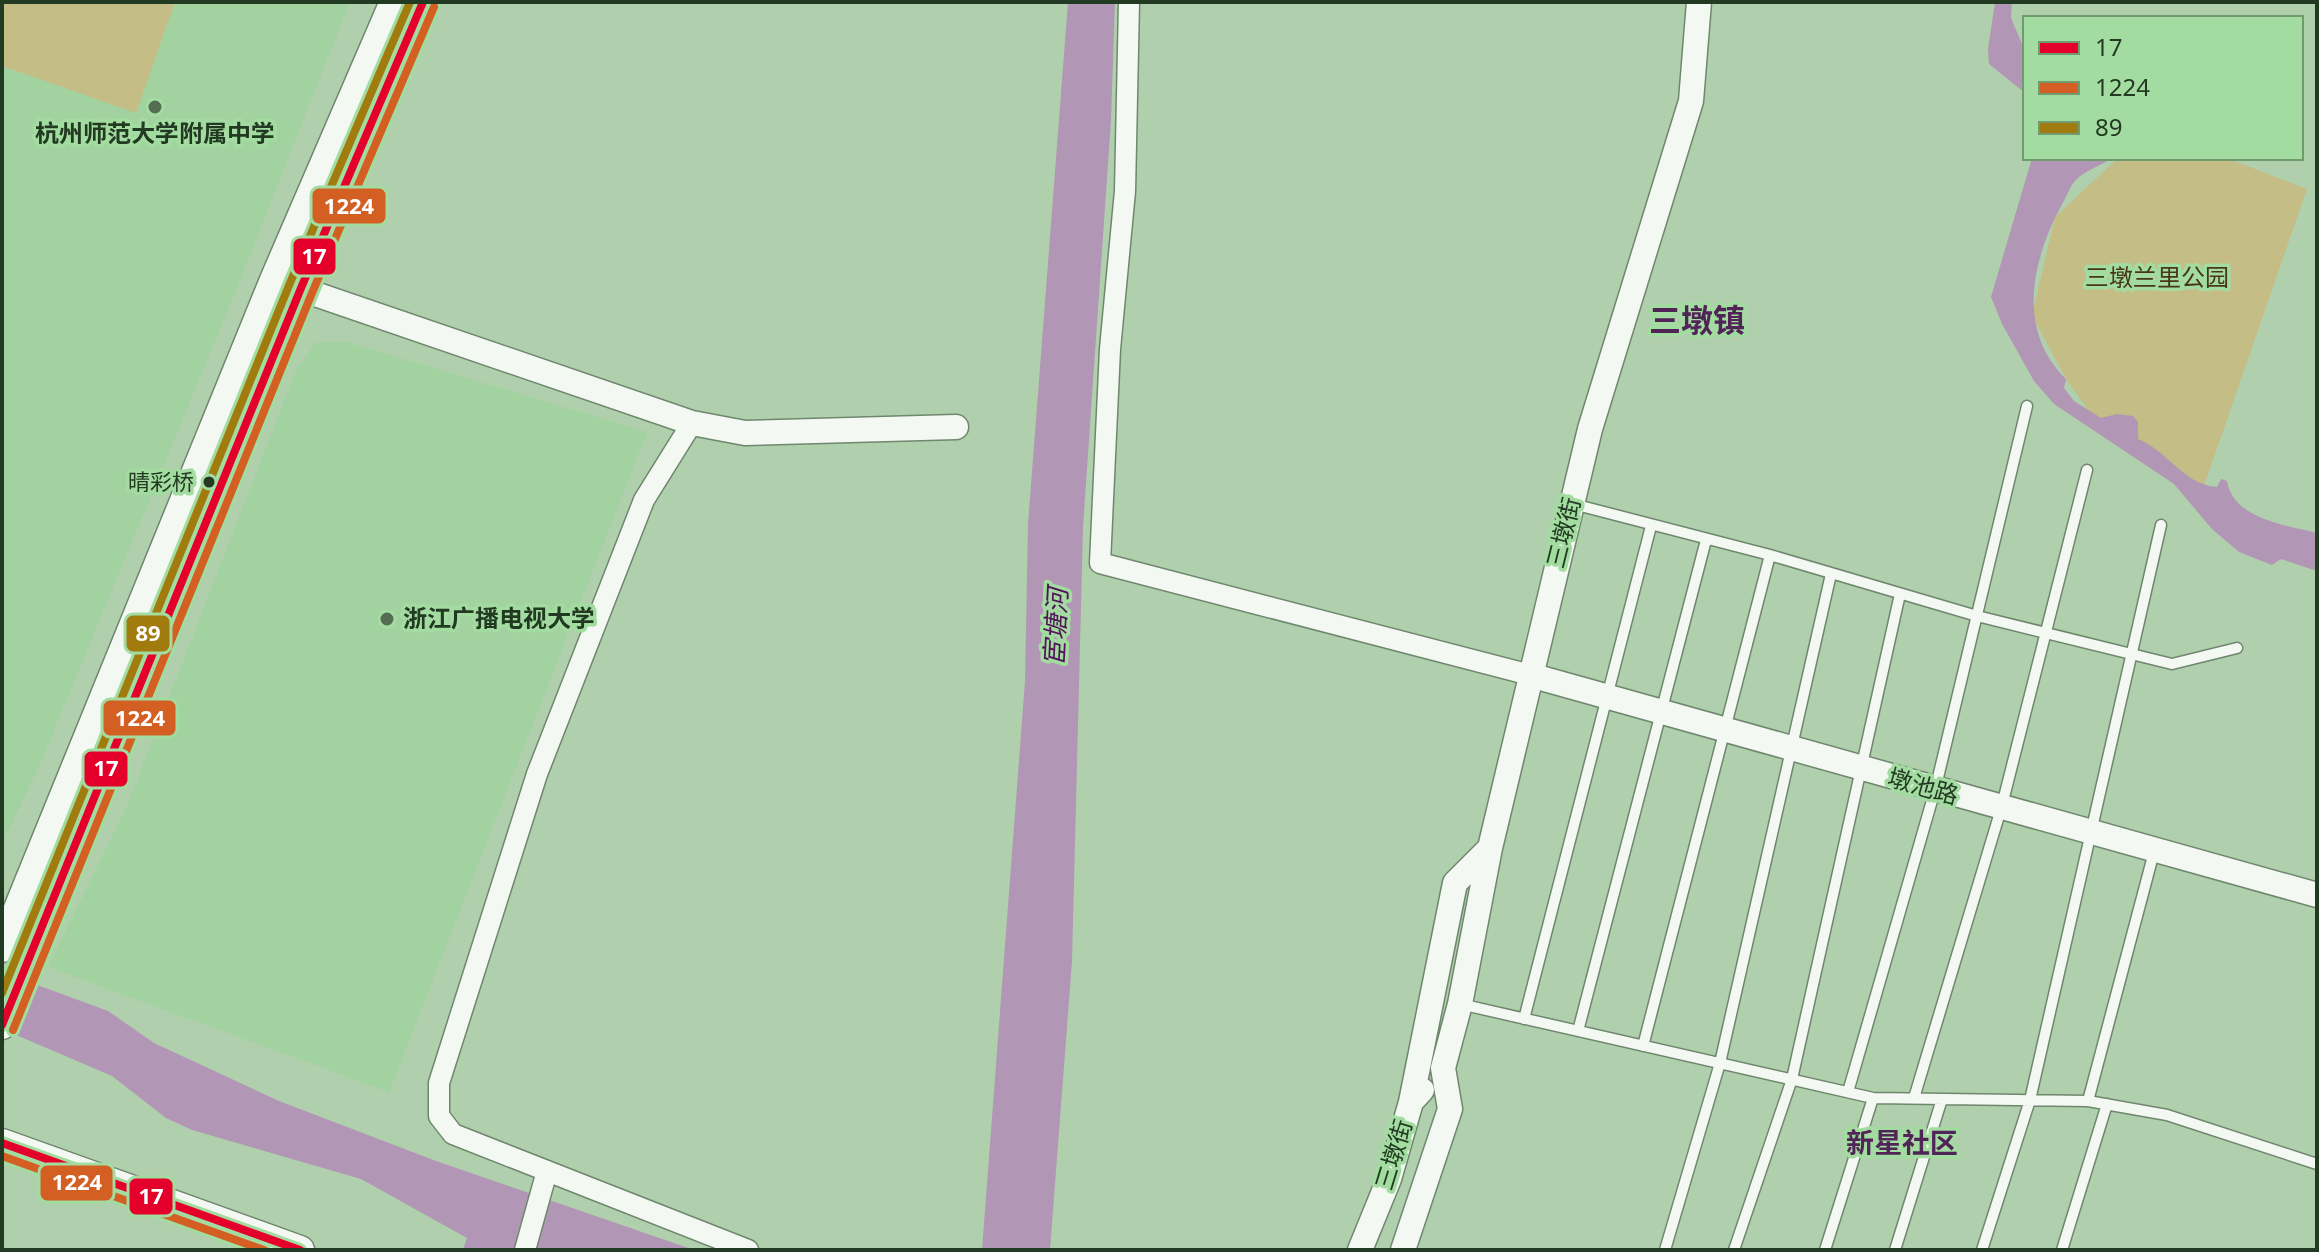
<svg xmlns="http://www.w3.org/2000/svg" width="2319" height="1252" font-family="'Noto Sans','Noto Sans SC',sans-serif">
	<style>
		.built { fill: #a2d29f }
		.green { fill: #c4bd86 }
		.water { fill: #b296b5 }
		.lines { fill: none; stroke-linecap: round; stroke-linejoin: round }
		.service-casing { stroke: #6f876d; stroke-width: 13 }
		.minor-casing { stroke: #6f876d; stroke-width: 23 }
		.tertiary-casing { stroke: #6f876d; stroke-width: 27 }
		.secondary-casing { stroke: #6f876d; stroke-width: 31 }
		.service { stroke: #f3f8f3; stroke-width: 10 }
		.minor { stroke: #f3f8f3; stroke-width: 20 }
		.tertiary { stroke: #f3f8f3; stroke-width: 24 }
		.secondary { stroke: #f3f8f3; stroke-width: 28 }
		.bus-1-casing { stroke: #a3dca0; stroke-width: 14 }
		.bus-2-casing { stroke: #a3dca0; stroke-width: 14 }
		.bus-3-casing { stroke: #a3dca0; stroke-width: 14 }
		.bus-1 { stroke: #e4002b; stroke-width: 8 }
		.bus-2 { stroke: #d35f22; stroke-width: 8 }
		.bus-3 { stroke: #a27b0e; stroke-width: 8 }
		.poi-dot { fill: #546e53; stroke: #a3dca0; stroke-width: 3 }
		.bus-dot { fill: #233a22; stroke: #a3dca0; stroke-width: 3 }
		.labels { text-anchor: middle; stroke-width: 7; stroke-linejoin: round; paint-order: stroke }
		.bus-label { font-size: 22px; fill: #233a22; stroke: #a3dca0; text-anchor: end }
		.poi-label { font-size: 24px; font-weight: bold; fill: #233a22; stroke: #a3dca0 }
		.park-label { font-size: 24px; fill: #473716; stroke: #a3dca0 }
		.street-label { font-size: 24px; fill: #233a22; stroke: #a3dca0 }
		.water-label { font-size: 26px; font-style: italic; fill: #53105b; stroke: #a3dca0 }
		.quarter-label { font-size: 28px; font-weight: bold; fill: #512457; stroke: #a3dca0 }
		.district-label { font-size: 32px; font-weight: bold; fill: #512457; stroke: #a3dca0 }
		.line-badge { stroke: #a3dca0; stroke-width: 3 }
		.badge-label { font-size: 22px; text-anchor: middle; font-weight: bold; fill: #fff }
	</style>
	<rect width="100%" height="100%" fill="#b0cfad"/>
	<path class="built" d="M2 2H350L232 300 37 771 2 843Z
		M343 341 647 432 389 1092 48 967 127 806 295 373 315 343Z"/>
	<path class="green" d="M2 2H175L136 113 2 66Z
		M2118 158H2226L2307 189 2204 486 2090 412 2066 379 2032 315 2055 217Z"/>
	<path class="water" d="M1068 2H1115L1111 120 1083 527 1072 961 1050 1250H982L1025 681 1028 524Z
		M1995 2H2012L2011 18 2025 51V93L1989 64 1988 49Z
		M2032 158H2111C2101 166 2083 171 2075 181 2069 188 2065 200 2060 208 2031 263 2017 331 2066 379L2064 388 2074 401 2101 418 2117 414 2133 416 2138 422V439C2168 451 2184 485 2217 487L2221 479 2227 481C2233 519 2286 525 2317 533V571L2281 559 2272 565 2239 552 2212 529 2174 484 2054 404 2034 381 2002 324 1991 297Z
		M2 972 108 1011 154 1043 279 1101 436 1161 694 1250H463L467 1238 361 1179 192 1130 166 1118 112 1076 2 1029Z"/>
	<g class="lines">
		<g class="service-casing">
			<path id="service" d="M1573 504 1770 555 1977 616 2172 664 2237 648
				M1460 1004 1873 1098 2088 1101 2167 1115 2317 1164
				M1524 1019 1651 526
				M1578 1031 1706 540
				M1643 1046 1770 555
				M1848 1092 1935 790 2027 406
				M1914 1098 2001 809 2087 470
				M2088 1101 2154 852
				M1665 1250 1720 1063 1831 574
				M1734 1250 1792 1079 1900 594
				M1825 1250 1873 1098
				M1895 1250 1942 1099
				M1982 1250 2030 1100 2161 525
				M2062 1250 2107 1104"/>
		</g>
		<g class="minor-casing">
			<path id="minor" d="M1129 2 1125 191 1110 349 1100 563 1530 675
				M692 423 644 500 537 774 439 1083V1116L453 1134 748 1250
				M525 1250 547 1171"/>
		</g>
		<g class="tertiary-casing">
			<path id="tertiary" d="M283 283 692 423 745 433 956 427
				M1530 675 2317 895
				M1411 1102 1455 883 1490 848
				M1360 1250 1389 1179 1411 1102 1422 1090
				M1403 1250 1450 1109 1443 1068 1460 1004 1490 848 1590 429 1691 101 1699 2"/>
		</g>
		<g class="secondary-casing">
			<path id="secondary" d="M2 948 274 280 394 2
				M2 1025 301 288 423 2
				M2 1143 300 1250"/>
		</g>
		<use href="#service" class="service"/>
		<use href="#minor" class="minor"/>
		<use href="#tertiary" class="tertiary"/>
		<use href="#secondary" class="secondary"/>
		<g class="bus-1-casing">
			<path id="bus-1" d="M2 1025 301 288 423 2
				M2 1143 300 1250"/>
		</g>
		<g class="bus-2-casing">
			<path id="bus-2" d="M13 1030 312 293 434 7
				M2 1156 264 1250"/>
		</g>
		<g class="bus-3-casing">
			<path id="bus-3" d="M2 993 290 283 410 2"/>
		</g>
		<use href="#bus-1" class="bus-1"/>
		<use href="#bus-2" class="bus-2"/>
		<use href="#bus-3" class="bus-3"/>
	</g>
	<g class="poi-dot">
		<circle cx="155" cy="107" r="8"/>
		<circle cx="387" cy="619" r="8"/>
	</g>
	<circle class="bus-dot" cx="209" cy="482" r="7"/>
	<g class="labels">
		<g class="bus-label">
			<text x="194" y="490">晴彩桥</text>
		</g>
		<g class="poi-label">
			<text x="155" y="142">杭州师范大学附属中学</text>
			<text x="403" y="627" text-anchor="start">浙江广播电视大学</text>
		</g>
		<g class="park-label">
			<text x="2157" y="286">三墩兰里公园</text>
		</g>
		<g class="street-label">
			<text transform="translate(1564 533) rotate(-76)" y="8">三墩街</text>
			<text transform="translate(1923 787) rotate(16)" y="8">墩池路</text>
			<text transform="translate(1394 1155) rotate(-73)" y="8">三墩街</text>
		</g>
		<g class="water-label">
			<text transform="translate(1056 627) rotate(-87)" y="9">宦塘河</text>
		</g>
		<g class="quarter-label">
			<text x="1902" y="1153">新星社区</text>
		</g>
		<g class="district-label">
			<text x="1697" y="332">三墩镇</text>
		</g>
	</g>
	<g class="line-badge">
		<rect x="311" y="187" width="76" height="38" rx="8" fill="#d35f22"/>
		<rect x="292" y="237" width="45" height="39" rx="8" fill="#e4002b"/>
		<rect x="125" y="614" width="46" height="39" rx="8" fill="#a27b0e"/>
		<rect x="102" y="699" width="75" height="38" rx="8" fill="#d35f22"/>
		<rect x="83" y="750" width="46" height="38" rx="8" fill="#e4002b"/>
		<rect x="39" y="1164" width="75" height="38" rx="8" fill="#d35f22"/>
		<rect x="128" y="1177" width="46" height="39" rx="8" fill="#e4002b"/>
	</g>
	<g class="badge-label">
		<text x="349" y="214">1224</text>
		<text x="314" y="264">17</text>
		<text x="148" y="641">89</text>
		<text x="140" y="726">1224</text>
		<text x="106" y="776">17</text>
		<text x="77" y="1190">1224</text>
		<text x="151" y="1204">17</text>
	</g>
	<rect width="2319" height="1252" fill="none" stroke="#233a22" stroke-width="8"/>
	<rect x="2023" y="16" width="280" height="144" fill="#a3dca0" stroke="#709b6e" stroke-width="2"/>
	<rect x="2039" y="42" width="40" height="12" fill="#e4002b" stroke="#709b6e" stroke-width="2"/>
	<text x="2095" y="56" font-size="24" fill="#233a22">17</text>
	<rect x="2039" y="82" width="40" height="12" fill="#d35f22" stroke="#709b6e" stroke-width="2"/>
	<text x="2095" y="96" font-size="24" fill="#233a22">1224</text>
	<rect x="2039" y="122" width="40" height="12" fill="#a27b0e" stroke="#709b6e" stroke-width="2"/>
	<text x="2095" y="136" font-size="24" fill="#233a22">89</text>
</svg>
